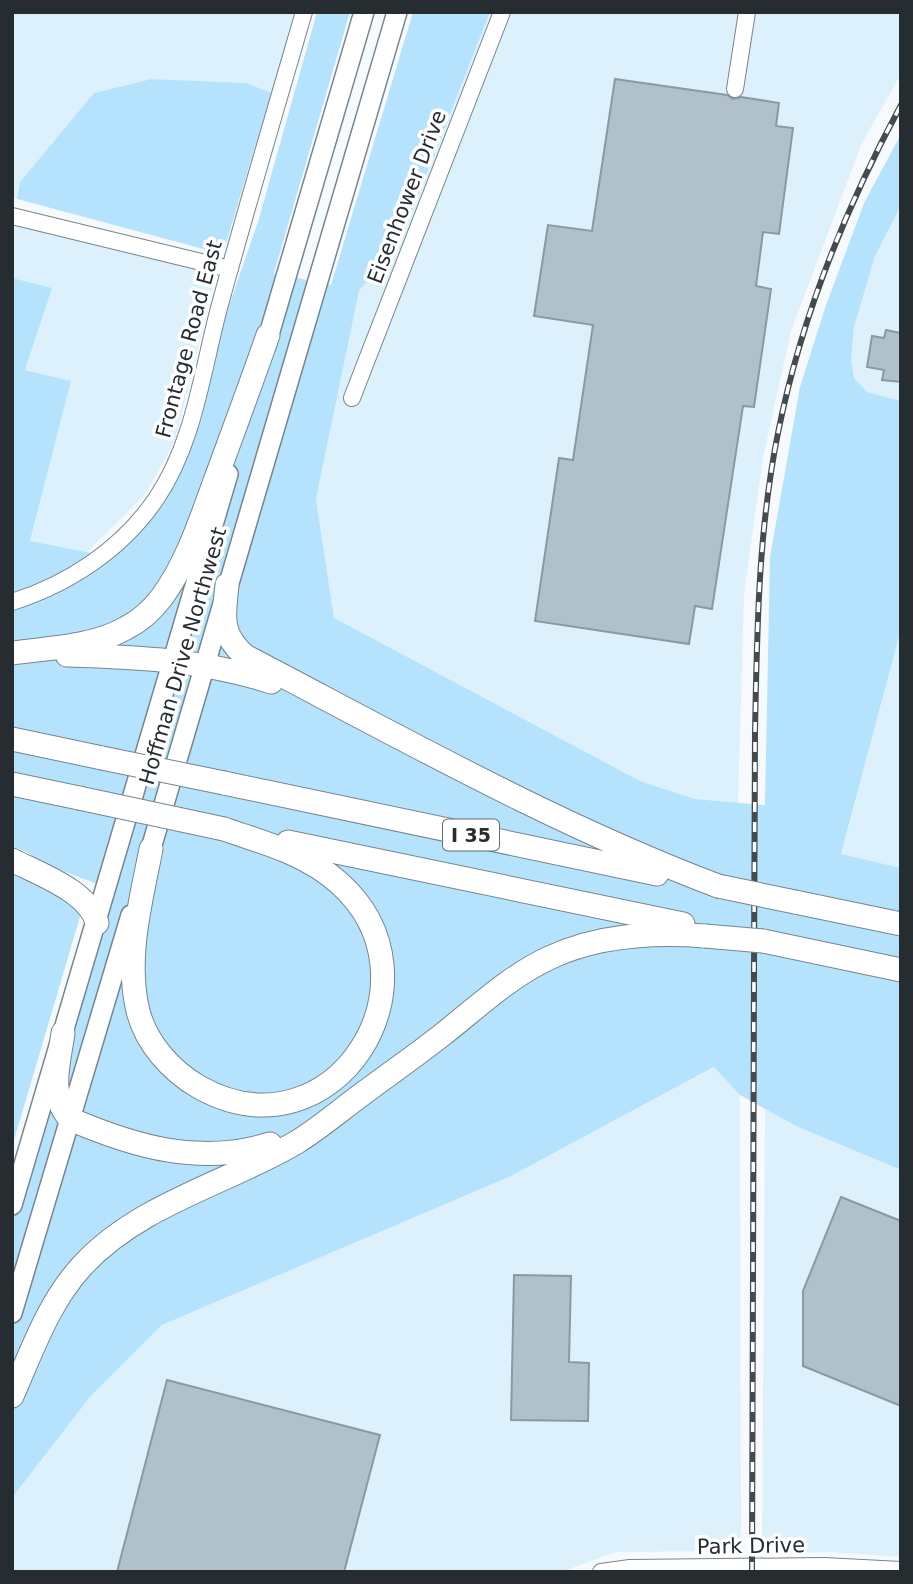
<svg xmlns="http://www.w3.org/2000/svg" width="913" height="1584" font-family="'DejaVu Sans',sans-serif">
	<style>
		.built { fill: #dcf1fc }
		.green { fill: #b5e3fd }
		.building { fill: #b0c1cb; stroke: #899aa4; stroke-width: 2 }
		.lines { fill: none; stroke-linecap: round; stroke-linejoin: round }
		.minor-casing { stroke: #75858f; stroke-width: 18 }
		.major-casing { stroke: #75858f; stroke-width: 22 }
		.highway-casing { stroke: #75858f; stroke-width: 25 }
		.minor { stroke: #fff; stroke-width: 16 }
		.major { stroke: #fff; stroke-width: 19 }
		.highway { stroke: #fff; stroke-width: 23 }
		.rail-casing { stroke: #444b4e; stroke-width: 6 }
		.rail { stroke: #fff; stroke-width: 3.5; stroke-dasharray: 10; stroke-linecap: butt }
		.highway-bridge-casing { stroke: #75858f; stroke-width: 25; stroke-linecap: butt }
		.highway-bridge { stroke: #fff; stroke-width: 23 }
		.labels { text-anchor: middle; stroke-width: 7; stroke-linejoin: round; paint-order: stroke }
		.shield { fill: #fff; stroke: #676c6f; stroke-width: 2 }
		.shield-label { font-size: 19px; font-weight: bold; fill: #262d31 }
		.street-label { font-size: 21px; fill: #262d31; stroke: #fff }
	</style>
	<rect width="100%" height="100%" fill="#f7fafc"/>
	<path class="built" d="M12 12H295L271 93 247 83 151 79 94 93 20 182 17 199 12 198Z
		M490 12H901V74L862 143 791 331 763 458 744 595 738 803 695 799 640 781 334 619 316 499 359 291 401 239Z
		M901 206V401L867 392 854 378 851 359 854 327 875 256Z
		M12 225 199 269 214 284 175 441 144 496 86 553 30 542 71 381 25 370 51 289 12 278Z
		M901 629V868L841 855Z
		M715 1067 740 1095 741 1551 616 1552 561 1572H12V1498L90 1397 162 1325 511 1176Z
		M765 1109 796 1126 901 1170V1557L828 1552 781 1554 762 1552Z"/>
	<path class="green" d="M317 12H350L274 273 331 285 413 12H490L401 239 359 291 316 499 334 618 640 781 695 799 765 805 770 557 800 387 825 308 864 203 901 134V206L875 256 854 327 851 359 854 378 867 392 901 401V629L841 854 901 868V1170L796 1126 740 1095 714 1067 511 1176 162 1325 90 1397 12 1498V1178L68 994 82 930 97 884 42 863 27 852 12 846V278L52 288 25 370 71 381 30 541 111 557 159 508 258 222Z
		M151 79 247 83 271 93 225 247 211 251 17 199 20 182 94 93Z
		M12 855 82 910 12 1147Z"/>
	<path class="building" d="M615 79 727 95 733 99 741 97 779 103 776 126 793 128 779 234 763 232 756 286 771 289 754 407 743 406 712 609 695 606 689 644 535 621 559 458 573 460 593 325 534 316 548 225 592 231Z
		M886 330 901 333V382L882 380 884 370 867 367 872 336 884 338Z
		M841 1197 901 1221V1406L803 1366V1291Z
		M514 1275 571 1276 569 1362 589 1363 588 1421 511 1420Z
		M167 1380 380 1435 344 1572H117Z"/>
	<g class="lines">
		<g class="minor-casing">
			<path id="minor" d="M735 89 747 12
				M12 216 230 269
				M352 398 502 12
				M12 602C69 584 122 549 156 499 194 443 202 372 219 308 246 209 275 111 304 12
				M601 1572 630 1568 824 1566 901 1570"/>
		</g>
		<g class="major-casing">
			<path id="major" d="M265 348 364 12
				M147 862 397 12
				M12 1205 228 474
				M12 1313 131 915"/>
		</g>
		<g class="highway-casing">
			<path id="highway" d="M227 585C224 616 219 633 245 656 400 737 554 824 718 886
				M12 653C49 648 93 647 126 628 140 621 153 609 162 597 187 563 201 519 215 481 233 432 251 384 268 335
				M67 655C137 657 205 660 271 682
				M12 739 102 758
				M224 783 657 874
				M12 784 79 798
				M288 842 683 924
				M151 849C141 901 125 958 138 1011 146 1043 171 1071 199 1087 334 1163 449 979 338 882 305 853 264 843 224 829
				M12 860C39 874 90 892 97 923
				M795 902 901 924
				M763 941 901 970
				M63 1033C59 1063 48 1094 70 1119 135 1147 201 1166 270 1144
				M12 1396C32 1351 48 1303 82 1266 139 1204 226 1184 297 1142 318 1129 337 1113 357 1098 385 1077 414 1057 442 1035 478 1007 507 978 549 958 598 935 652 932 705 936"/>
		</g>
		<use href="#minor" class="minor"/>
		<use href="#major" class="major"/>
		<use href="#highway" class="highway"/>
		<g class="rail-casing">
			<path id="rail" d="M752 1572C753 1372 753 1172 754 972 754 892 755 812 755 732 757 632 758 532 778 433 801 317 845 209 901 105"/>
		</g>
		<use href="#rail" class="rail"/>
		<g class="highway-bridge-casing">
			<path id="highway-bridge" d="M102 758 224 783
				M79 798 224 829
				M718 886 795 902
				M705 936 763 941"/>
		</g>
		<use href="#highway-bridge" class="highway-bridge"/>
	</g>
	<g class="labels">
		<rect class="shield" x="443" y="819.5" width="56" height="31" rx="5"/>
		<g class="shield-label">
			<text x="471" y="842">I 35</text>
		</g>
		<g class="street-label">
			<text transform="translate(407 197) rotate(-69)" y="7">Eisenhower Drive</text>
			<text transform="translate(189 339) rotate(-75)" y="7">Frontage Road East</text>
			<text transform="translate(183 656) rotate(-74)" y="7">Hoffman Drive Northwest</text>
			<text transform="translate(751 1546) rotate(-1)" y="7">Park Drive</text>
		</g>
	</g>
	<rect width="913" height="1584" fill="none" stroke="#262d31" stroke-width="28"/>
</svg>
